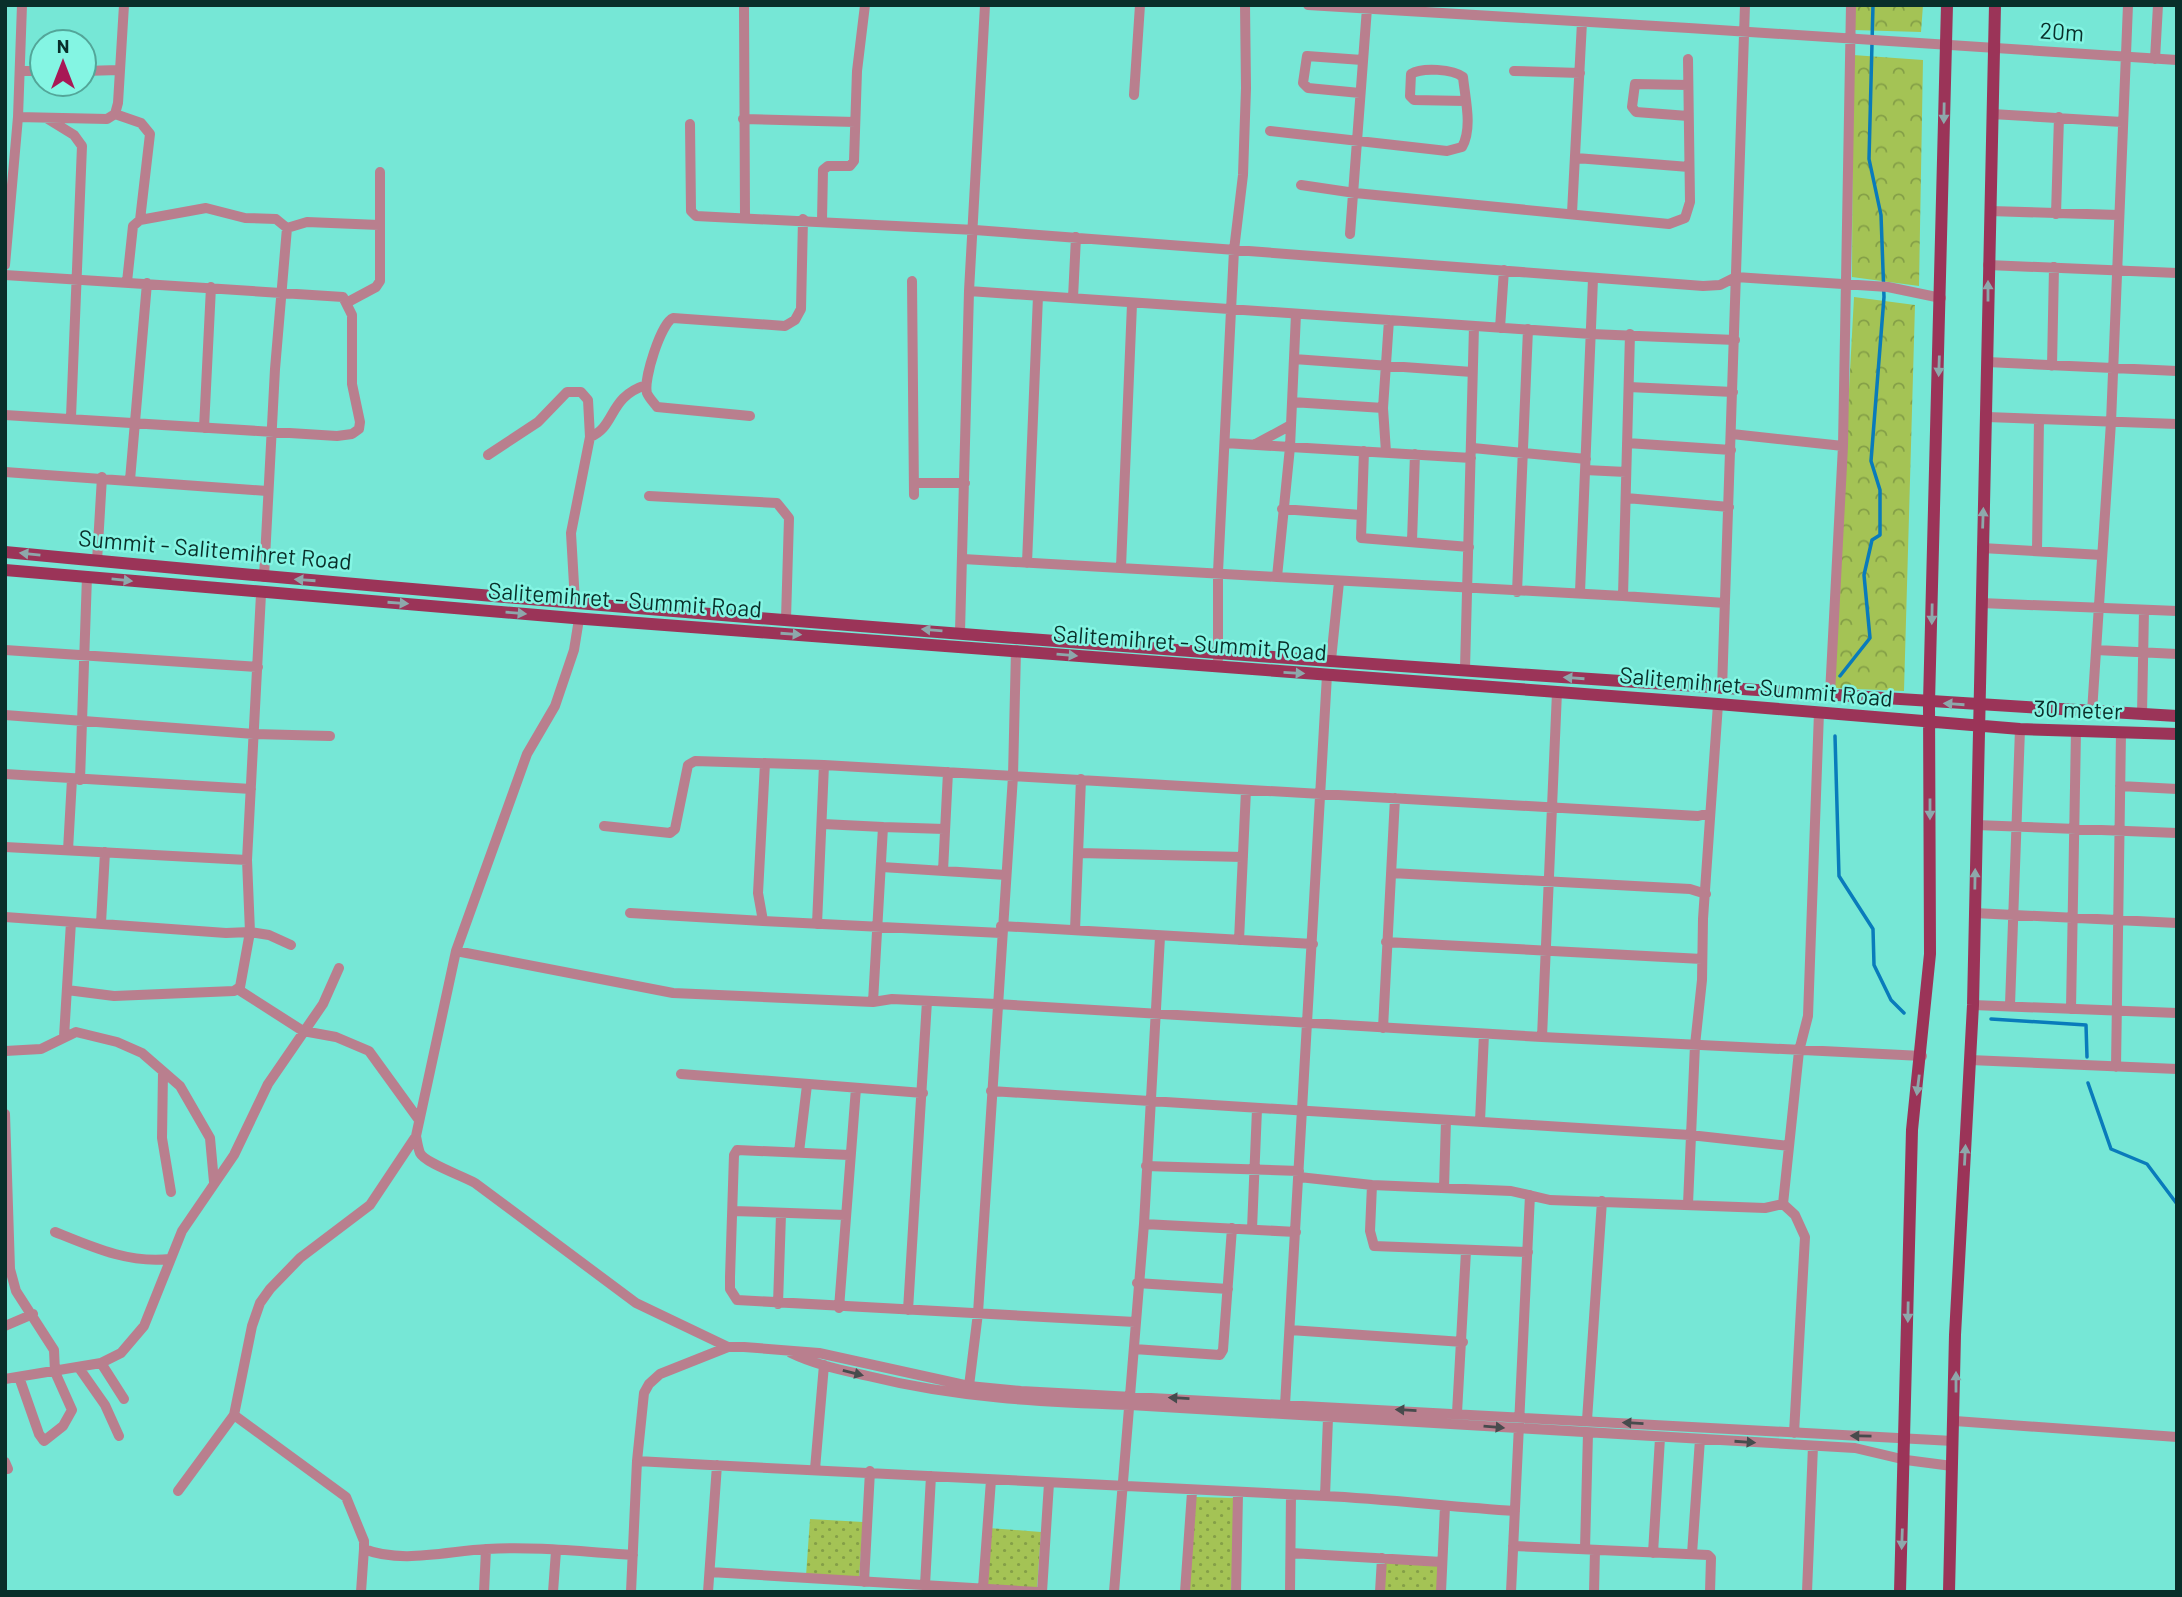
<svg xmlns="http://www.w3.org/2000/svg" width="2182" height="1597" font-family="Barlow,sans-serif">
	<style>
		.grass { fill: url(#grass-dots) }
		.park { fill: url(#park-crowns) }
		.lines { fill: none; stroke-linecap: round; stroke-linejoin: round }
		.stream { stroke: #097bbb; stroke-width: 3.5 }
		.minor { stroke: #b97f8e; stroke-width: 10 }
		.major { stroke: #9b3458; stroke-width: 12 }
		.oneway { fill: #8da8ab }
		.oneway2 { fill: #474b4d }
		.labels { text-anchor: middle; stroke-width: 5; stroke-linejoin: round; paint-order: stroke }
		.street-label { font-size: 23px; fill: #092f2a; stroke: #84f5e3 }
	</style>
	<defs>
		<pattern id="grass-dots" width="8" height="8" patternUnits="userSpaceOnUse" patternTransform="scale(1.75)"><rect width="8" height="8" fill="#a4c355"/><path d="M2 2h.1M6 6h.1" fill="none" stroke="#849f47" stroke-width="1.8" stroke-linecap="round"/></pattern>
		<pattern id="park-crowns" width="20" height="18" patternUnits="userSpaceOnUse" patternTransform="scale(1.75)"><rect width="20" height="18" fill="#a4c355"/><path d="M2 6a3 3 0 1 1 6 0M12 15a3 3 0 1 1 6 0" fill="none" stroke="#849f47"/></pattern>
	</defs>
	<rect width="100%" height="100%" fill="#76e7d6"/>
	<path class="grass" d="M1195 1497 1236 1498 1231 1592H1188Z
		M810 1519 863 1522 859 1579 806 1576Z
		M989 1528 1041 1532 1037 1589 985 1585Z
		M1385 1560 1440 1563 1438 1592H1383Z"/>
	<path class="park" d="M1854 5H1923L1921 32 1853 30Z
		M1853 55 1923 60 1919 286 1852 277Z
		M1854 297 1915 305 1904 691 1833 688Z"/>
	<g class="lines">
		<path class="stream" d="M1840 676 1870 638 1864 575 1872 540 1880 535V490L1871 461 1884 297 1881 215 1869 159 1873 5
			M1835 736 1839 876 1873 929 1874 965 1891 1000 1904 1013
			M1991 1019 2086 1025 2087 1057
			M2088 1083 2111 1149 2147 1164 2177 1204"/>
		<path class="minor" d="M744 5 745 218
			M1308 5C1598 21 1887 41 2177 60
			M2155 59 2158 5
			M20 71H42
			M84 71 119 70
			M1514 71 1580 73
			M1688 85 1635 84 1632 107 1636 112 1688 116
			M1360 93 1308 88 1303 83 1307 56 1362 60
			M1134 95 1140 5
			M115 114 141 123 150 134 140 220
			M1992 114 2122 122
			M18 117 107 119 115 114 118 103 124 5
			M48 119 74 135 82 146 71 417
			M743 119 855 122
			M690 124 691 211 696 216 975 230 1703 286 1720 285 1736 277 1888 287 1941 298
			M1270 131 1447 151 1462 147C1473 128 1465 98 1463 77 1453 69 1422 67 1411 74L1410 96 1414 100 1465 101
			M1576 158 1689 167
			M1301 185 1355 193 1669 224 1685 218 1690 202 1688 59
			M1990 211 2118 215
			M1572 213 1582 22
			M2056 214 2059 117
			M822 220 823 170 828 166H850L854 161 857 71 865 5
			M287 228 307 222 379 225
			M1350 234 1367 8
			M5 265 18 117 22 5
			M1988 265 2177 273
			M5 275 343 297 352 315V384L360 422 359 429 352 434 337 436 5 415
			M912 281 914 495
			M127 282 133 226 140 220 206 208 245 218 276 219 287 228 275 369 264 577
			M969 291 1591 334 1735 340
			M1073 298 1076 237
			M348 302 376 287 380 281V172
			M1296 314 1290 447 1277 577 1623 596 1630 334
			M1500 328 1504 270
			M1294 359 1472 372
			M1987 362 2177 371
			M2052 366 2054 267
			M1629 387 1733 392
			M1292 402 1383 408 1386 452
			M1383 408 1389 320
			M750 416 657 407C654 403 649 398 647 393 643 380 661 323 673 318L785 326 795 320 801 309 803 219
			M1987 417 2177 424
			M204 428 211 287
			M1732 434 1843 446
			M590 437C616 427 608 397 646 385
			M1225 443 1471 458
			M1627 443 1731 450
			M1254 445 1291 425
			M1473 448 1586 459
			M1364 451 1361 538 1469 547
			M488 455 538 422 567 392H581L588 400 590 437 571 533 575 602
			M1585 470 1626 472
			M5 472 267 491
			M130 480 147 283
			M914 483H965
			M649 496 777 503 789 518 786 619
			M1626 498 1729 507
			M1282 509 1361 515
			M1412 541 1415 454
			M1982 548 2102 555
			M2037 550 2039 420
			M963 559 1277 577
			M97 561 102 477
			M1027 563 1038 296
			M1121 567 1132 304
			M1517 592 1528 329
			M1580 592 1593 279
			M1623 596 1725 603
			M1981 603 2177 611
			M579 619 574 650 555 706 527 754 456 951 416 1136C417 1141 418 1148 420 1153 425 1163 463 1176 475 1183L636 1303 728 1347
			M960 632 969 291 985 5
			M5 650 258 667
			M2096 650 2177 654
			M1218 659V572L1234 250 1243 175 1246 88 1245 5
			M1331 660 1339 582
			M1465 669 1474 326
			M1722 689 1745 5
			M1830 694 1843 446 1851 5
			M2092 712 2111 422 2128 5
			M2142 714 2144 610
			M5 715 254 734 330 736
			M765 763 758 893 763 921 1001 933
			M5 774 251 789
			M80 780 87 576
			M2120 786 2177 789
			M823 824 883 827 873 1002 892 999 996 1004 1542 1037 1922 1056
			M1976 825 2177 833
			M604 826 670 833 675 829 688 765 695 761 824 765 1698 816 1710 813
			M883 827 944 829
			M5 847 247 860 261 594
			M68 850 72 779
			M1079 853 1243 857
			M882 867 1006 875
			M943 871 948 772
			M1391 873 1690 889 1706 894
			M630 913 763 921
			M1974 913 2177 923
			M5 917 226 933 250 932 247 860
			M101 923 105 852
			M817 924 824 765
			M1001 926 1313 944
			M1075 930 1081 779
			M1239 940 1246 790
			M1386 942 1702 959
			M456 951 673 993 873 1002
			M67 990 114 996 234 991 240 987 250 932 269 935 291 945
			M239 990 303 1031 336 1037 369 1051 419 1120
			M1973 1005 2177 1013
			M2010 1005 2020 729
			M2071 1009 2076 731
			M1383 1028 1395 798
			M64 1037 71 922
			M1542 1037 1557 692
			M5 1051 41 1049 76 1032 117 1042 142 1053 180 1086 210 1138 214 1182
			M1970 1060 2177 1069
			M2116 1067 2121 732
			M163 1072 162 1138 171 1192
			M681 1074 923 1093
			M991 1091 1690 1135 1789 1146
			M5 1114 10 1269 16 1291 54 1350 55 1372 72 1410 63 1426 44 1441 39 1434 19 1377
			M1480 1121 1484 1034
			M799 1152 807 1085
			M849 1155 737 1150 734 1155 730 1277V1289L737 1300 1135 1322
			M1146 1166 1299 1171
			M1299 1177 1372 1185 1511 1191 1550 1200 1765 1208 1783 1204
			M1372 1185 1370 1231 1374 1246 1528 1252
			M1444 1188 1446 1120
			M1688 1204 1695 1045 1702 980 1703 919 1718 704
			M1783 1204 1799 1051 1808 1016 1819 712
			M1783 1204 1795 1215 1805 1237 1794 1433
			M733 1211 845 1215
			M1144 1224 1296 1232
			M1252 1229 1257 1109
			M55 1232C92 1247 130 1264 170 1259
			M1137 1283 1228 1289
			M778 1304 781 1214
			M839 1308 856 1088
			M908 1310 927 1001
			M5 1326 33 1314
			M1290 1330 1463 1342
			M1134 1349 1220 1355 1223 1350 1232 1228
			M791 1353C816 1365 842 1370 868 1376 957 1398 1039 1402 1130 1405L1855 1448 1906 1460 1952 1466
			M101 1363 124 1399
			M79 1368 105 1405 119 1436
			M5 1379 101 1363 121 1353 144 1326 182 1231 234 1155 268 1084 323 1004 339 968
			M969 1386 978 1313 1013 776 1016 650
			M1285 1405 1327 675
			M1457 1413 1466 1251
			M234 1415 346 1497 364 1541V1549C401 1564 448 1551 487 1549 535 1546 585 1552 633 1555
			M1587 1420 1602 1201
			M1955 1421 2177 1437
			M637 1461C866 1474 1095 1485 1325 1496 1388 1499 1451 1507 1515 1511
			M5 1462 8 1469
			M815 1469 824 1365
			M178 1491 234 1415 252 1326 260 1303 270 1289 300 1258 370 1205 416 1136
			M1325 1496 1328 1418
			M1513 1546 1708 1555 1711 1558 1710 1592
			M1585 1549 1588 1433
			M1291 1553 1442 1562
			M1653 1553 1660 1438
			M1692 1554 1700 1439
			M710 1572 1037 1592
			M864 1582 870 1471
			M925 1585 931 1476
			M983 1588 991 1480
			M361 1592 364 1549
			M484 1592 486 1549
			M553 1592 556 1551
			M631 1592 637 1461 644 1393 649 1384 660 1374 728 1347H744L819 1353 969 1386 1021 1391 1953 1441
			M708 1592 717 1465
			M1042 1592 1049 1483
			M1114 1592 1144 1224 1160 937
			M1185 1592 1192 1492
			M1236 1592 1238 1494
			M1290 1592 1291 1495
			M1380 1592 1382 1558
			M1441 1592 1445 1506
			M1511 1592 1530 1195
			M1594 1592 1595 1550
			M1807 1592 1813 1446"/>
		<path class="major" d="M5 552C728 621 1452 673 2177 716
			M5 570 585 619 1718 704 2020 729 2177 734
			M1900 1592 1912 1130 1930 954 1929 702 1947 5
			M1949 1592 1955 1335 1973 1005 1995 5"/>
	</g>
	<defs><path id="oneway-solid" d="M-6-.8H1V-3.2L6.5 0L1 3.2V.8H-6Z" transform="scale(1.75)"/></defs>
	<g class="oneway">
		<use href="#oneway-solid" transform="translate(1944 113) rotate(91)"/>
		<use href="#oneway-solid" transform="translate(1988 291) rotate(-90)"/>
		<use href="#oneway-solid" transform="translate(1939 366) rotate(92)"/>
		<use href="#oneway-solid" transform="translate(1983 518) rotate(-88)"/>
		<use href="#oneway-solid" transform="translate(30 554) rotate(-174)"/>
		<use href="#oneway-solid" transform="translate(122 580) rotate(6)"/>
		<use href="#oneway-solid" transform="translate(305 580) rotate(-176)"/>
		<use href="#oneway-solid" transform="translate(398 603) rotate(4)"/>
		<use href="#oneway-solid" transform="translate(516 613) rotate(5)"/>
		<use href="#oneway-solid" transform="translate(1932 614) rotate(91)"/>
		<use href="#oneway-solid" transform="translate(932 630) rotate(-175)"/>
		<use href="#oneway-solid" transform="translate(791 634) rotate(4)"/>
		<use href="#oneway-solid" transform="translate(1067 655) rotate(5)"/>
		<use href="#oneway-solid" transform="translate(1294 673) rotate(3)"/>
		<use href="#oneway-solid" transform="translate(1574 678) rotate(-176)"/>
		<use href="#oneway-solid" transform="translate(1954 704) rotate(-176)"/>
		<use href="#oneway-solid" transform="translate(1930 809) rotate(90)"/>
		<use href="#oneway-solid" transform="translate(1975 879) rotate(-89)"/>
		<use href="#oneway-solid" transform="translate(1918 1085) rotate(97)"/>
		<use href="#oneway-solid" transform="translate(1965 1155) rotate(-87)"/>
		<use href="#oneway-solid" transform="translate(1908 1312) rotate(91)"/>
		<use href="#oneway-solid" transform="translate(1956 1382) rotate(-90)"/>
		<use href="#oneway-solid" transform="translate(1902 1539) rotate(92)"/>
	</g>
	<g class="oneway2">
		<use href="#oneway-solid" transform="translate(853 1373) rotate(14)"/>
		<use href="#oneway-solid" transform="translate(1179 1398) rotate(-177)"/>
		<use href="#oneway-solid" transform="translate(1406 1410) rotate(-177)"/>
		<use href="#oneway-solid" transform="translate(1633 1423) rotate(-177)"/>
		<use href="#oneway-solid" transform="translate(1494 1427) rotate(5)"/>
		<use href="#oneway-solid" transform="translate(1861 1436) rotate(-179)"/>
		<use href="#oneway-solid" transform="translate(1745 1442) rotate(4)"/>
	</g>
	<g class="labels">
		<g class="street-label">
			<text transform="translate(2062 32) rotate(4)" y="8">20m</text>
			<text transform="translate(215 550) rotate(5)" y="8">Summit - Salitemihret Road</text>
			<text transform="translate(625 600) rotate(4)" y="8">Salitemihret - Summit Road</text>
			<text transform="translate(1190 643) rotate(4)" y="8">Salitemihret - Summit Road</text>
			<text transform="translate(1756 687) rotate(5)" y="8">Salitemihret - Summit Road</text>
			<text transform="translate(2078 710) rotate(2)" y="8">30 meter</text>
		</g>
	</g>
	<rect width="2182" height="1597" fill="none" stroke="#092f2a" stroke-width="14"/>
	<g transform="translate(63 63)"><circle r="33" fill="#84f5e3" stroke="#53a699" stroke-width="2"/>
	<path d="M0-5L12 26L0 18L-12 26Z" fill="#a81855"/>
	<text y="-10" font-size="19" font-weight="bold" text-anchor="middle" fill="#092f2a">N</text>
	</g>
</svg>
